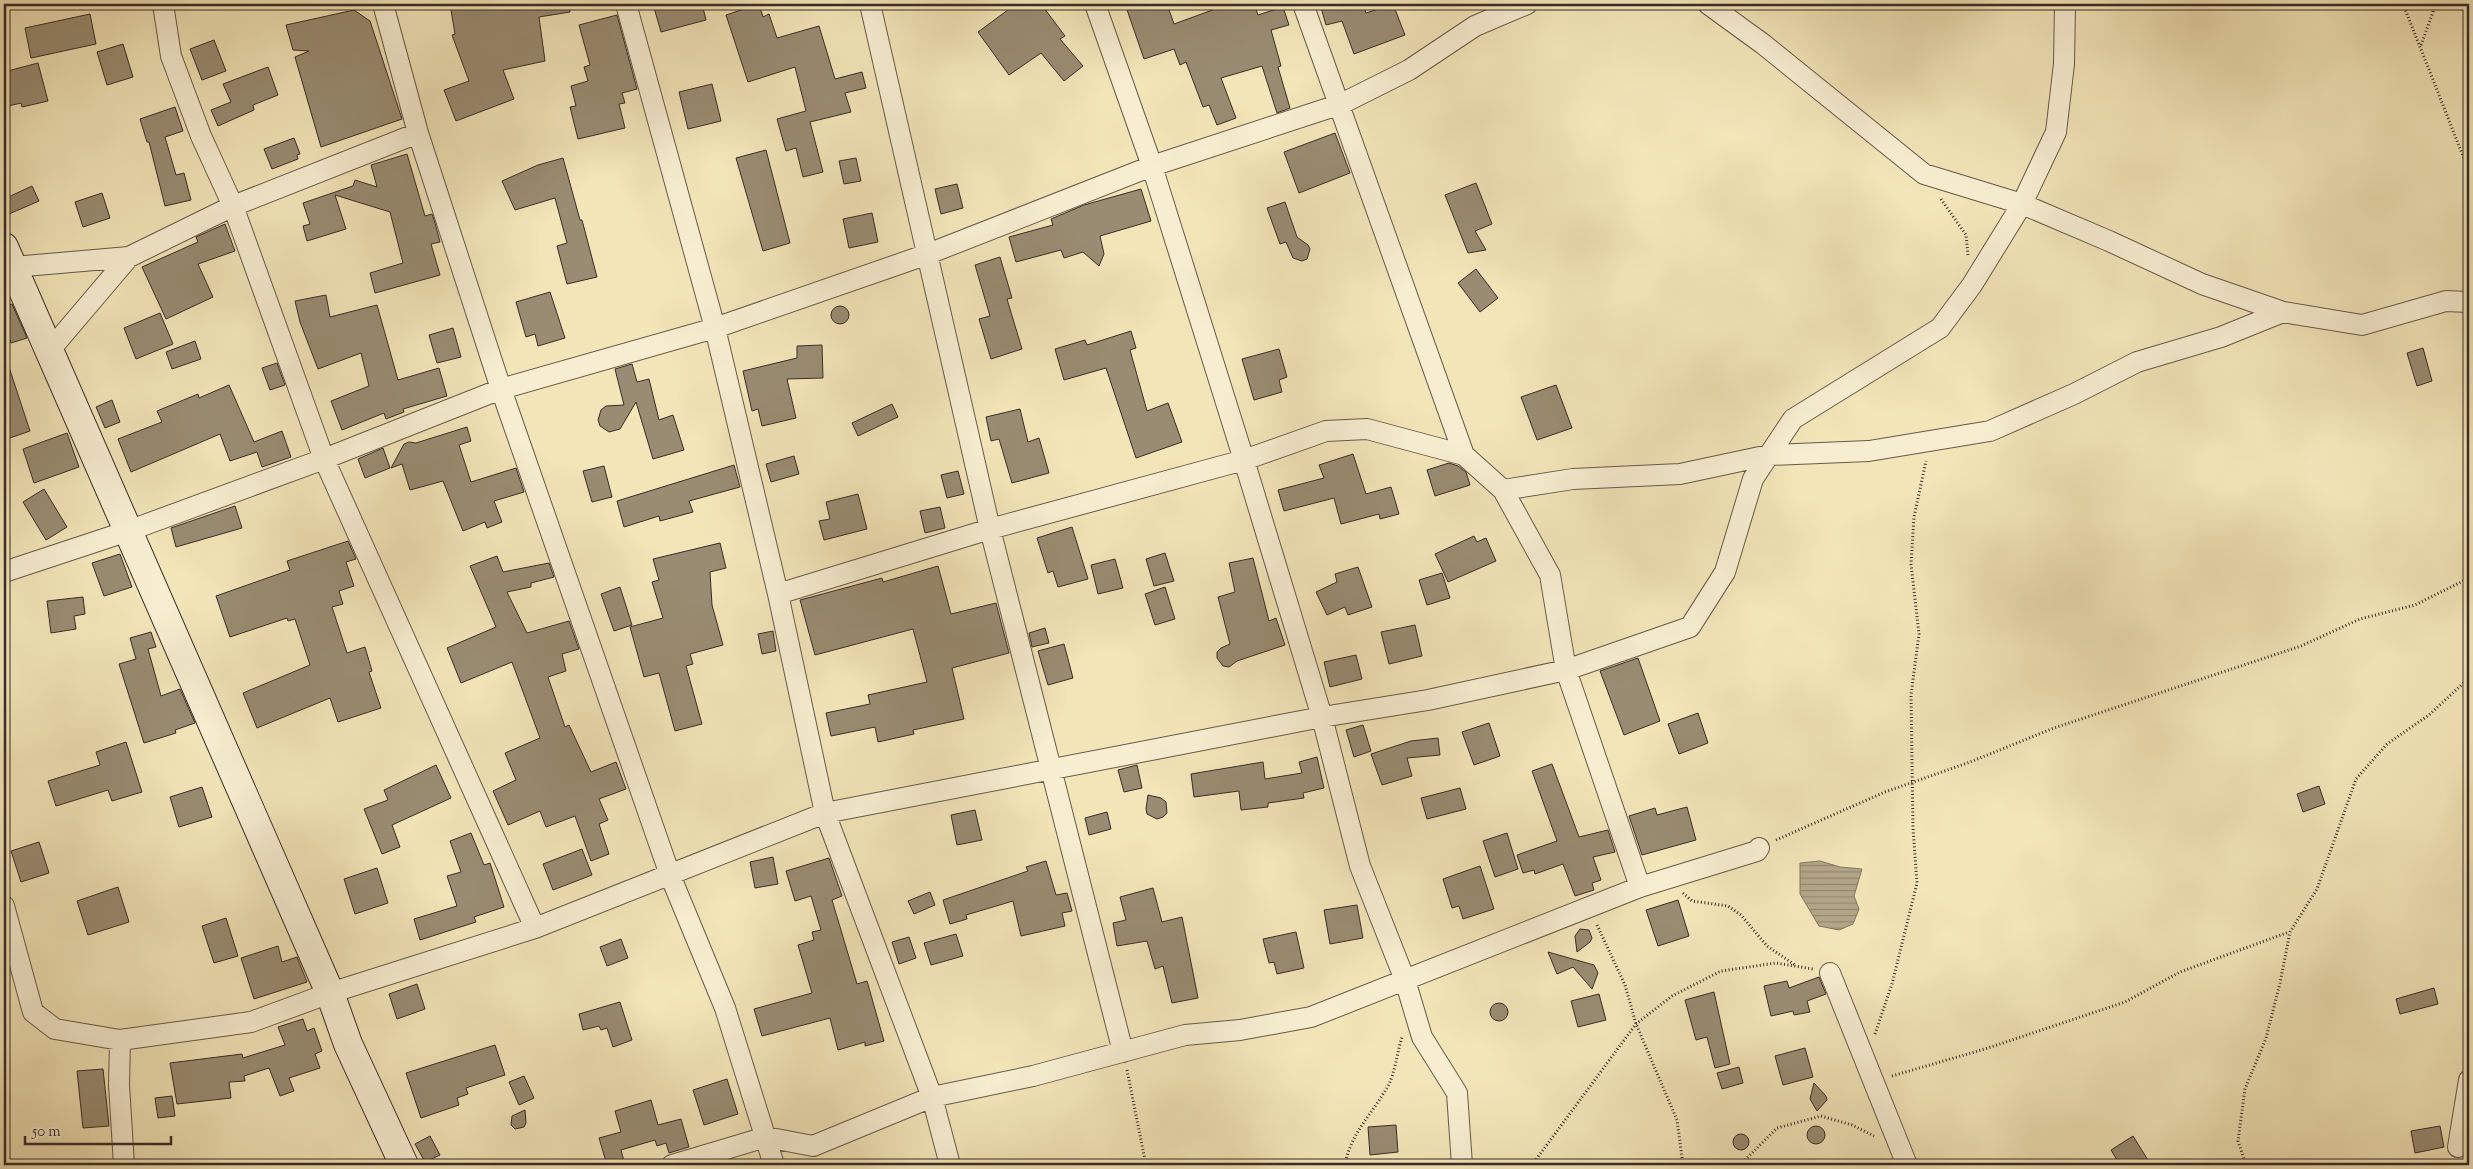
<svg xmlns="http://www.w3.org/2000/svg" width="2473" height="1169" font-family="'Sorts Mill Goudy',serif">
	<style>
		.water { fill: url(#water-rules); stroke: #827561 }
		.building { fill: #998c72; stroke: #392c27 }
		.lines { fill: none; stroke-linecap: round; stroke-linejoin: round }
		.street-casing { stroke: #675a4b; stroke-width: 22 }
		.secondary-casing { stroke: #392c27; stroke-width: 30 }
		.path { stroke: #392c27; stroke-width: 3; stroke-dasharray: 1 2.5; stroke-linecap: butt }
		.street { stroke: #f7eed1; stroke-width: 20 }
		.secondary { stroke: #f7eed1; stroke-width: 28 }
	</style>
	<defs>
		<pattern id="water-rules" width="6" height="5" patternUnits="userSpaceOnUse" patternTransform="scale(1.25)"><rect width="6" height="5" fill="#b3a687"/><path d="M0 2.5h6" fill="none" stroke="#93876e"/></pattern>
	</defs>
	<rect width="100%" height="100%" fill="#f2e5b8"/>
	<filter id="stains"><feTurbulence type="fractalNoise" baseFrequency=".004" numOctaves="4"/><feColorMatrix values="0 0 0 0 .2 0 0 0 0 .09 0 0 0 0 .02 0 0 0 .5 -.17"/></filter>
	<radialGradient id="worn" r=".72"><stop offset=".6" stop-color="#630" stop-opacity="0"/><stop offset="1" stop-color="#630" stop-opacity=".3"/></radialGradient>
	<path class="water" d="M1820 861 1840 867 1862 869 1854 896 1859 909 1853 924 1839 930 1819 926 1800 894V863Z"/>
	<path class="building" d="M450 4H569L570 12 539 17 545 61 503 70 514 99 456 121 444 90 469 81 452 35 455 34Z
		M653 4H702L706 20 661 32Z
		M759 4 763 17 769 14 777 38 819 26 835 79 862 72 866 88 845 93 851 112 810 122 823 172 803 177 796 148 786 151 777 119 806 111 795 67 748 82 726 15Z
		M1016 4H1041L1065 36 1060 39 1083 66 1064 81 1041 53 1009 75 978 32Z
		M1125 4H1167L1174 24 1229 4H1254L1258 15 1283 7 1289 25 1271 30 1281 66 1278 67 1290 108 1277 113 1262 66 1221 78 1236 118 1217 125 1209 105 1203 107 1186 62 1180 65 1174 49 1144 59Z
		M1320 4H1363L1366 13 1393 4 1405 35 1354 54 1342 21 1326 25Z
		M354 10 370 21 402 119 321 147 295 57 309 51 293 50 286 25Z
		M90 14 96 44 31 58 25 28Z
		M617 15 637 89 622 93 625 103 619 104 625 128 578 139 570 107 576 106 571 86 588 81 584 67 590 65 579 25Z
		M214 40 226 71 202 80 190 49Z
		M123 44 133 77 107 85 97 52Z
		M38 63 48 101 22 107 21 103 4 107V72Z
		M268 67 278 95 253 105 254 110 218 126 211 110 231 102 223 84Z
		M712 84 721 121 688 129 679 92Z
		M175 107 183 131 165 137 176 175 184 173 191 200 165 206 149 142H147L140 119Z
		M1335 133 1350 173 1299 193 1284 152Z
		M294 138 300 154 297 155 298 159 272 169 264 149Z
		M766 150 790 243 763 251 736 158Z
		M407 154 425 216 432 214 435 223 440 242 431 244 440 275 375 293 370 273 403 263 390 212 335 195 346 229 307 241 303 226 310 224 303 203 353 186 355 180 377 187 371 165Z
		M563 158 580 220H582L597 277 567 284 557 246 567 243 555 198 515 210 502 181 538 165Z
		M856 158 861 181 844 184 839 161Z
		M1476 183 1492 224 1475 231 1486 250 1468 253 1445 195Z
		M957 184 963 208 941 214 935 189Z
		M32 186 39 201 9 214 4 199Z
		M1141 189 1151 221 1100 236 1104 254 1099 266 1083 252 1064 258 1061 250 1016 262 1009 237 1053 225 1051 219 1084 205Z
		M102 193 110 218 83 227 75 202Z
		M1285 202 1297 237 1308 245 1310 249 1307 259 1302 261 1293 258 1286 242 1280 244 1267 208Z
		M872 213 878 242 849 248 843 219Z
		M225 224 235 251 198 264 213 297 166 319 142 267 198 242 196 237Z
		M1000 257 1012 298 1007 299 1022 349 991 359 979 319 990 316 975 265Z
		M1476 269 1498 298 1480 312 1458 283Z
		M550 292 565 338 538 346 535 334 526 337 516 302Z
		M326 295 330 317 377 305 398 380 439 368 447 396 403 409 404 412 386 419 384 413 342 430 331 401 369 386 361 353 318 369 300 322 295 301Z
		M12 304 27 338 11 343 4 324V307Z
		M831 315a9 9 0 1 1 18 0a9 9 0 1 1-18 0Z
		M160 313 173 344 136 359 124 328Z
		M453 328 461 357 437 363 429 335Z
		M1131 331 1136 348 1130 350 1147 411 1168 403 1182 442 1136 458 1106 368 1064 380 1055 349 1085 340 1087 345Z
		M195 341 201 359 172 369 166 352Z
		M822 345 823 378 787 379 796 418 762 426 758 409 752 411 743 371 797 358V346Z
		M2423 348 2432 381 2417 386 2407 353Z
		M1279 349 1287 377 1279 380 1282 392 1254 400 1242 359Z
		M7 361 30 431 4 440V362Z
		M277 363 285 385 270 390 262 368Z
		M632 364 637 382 649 379 659 420 673 415 684 450 653 459 636 402 620 429 609 432 600 426 598 420 601 410 606 406 624 405 615 369Z
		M229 385 254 442 282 431 291 457 262 467 257 452 230 461 220 434 131 472 118 439 162 422 157 411 198 394 199 398Z
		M1556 385 1572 428 1537 440 1521 397Z
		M112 400 120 422 105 428 96 407Z
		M892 404 898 417 858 436 852 423Z
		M1020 409 1028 442 1039 438 1049 473 1012 483 999 439 991 441 986 417Z
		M467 427 471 441 459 445 471 482 516 468 524 492 494 501 502 522 487 528 485 522 463 531 443 481 410 490 402 464 391 468 404 444 409 442 416 443Z
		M67 433 79 467 34 483 23 449Z
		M383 448 390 468 365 478 358 459Z
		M1353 454 1366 494 1391 487 1399 514 1380 519 1379 514 1341 524 1334 498 1284 511 1278 490 1324 478 1319 465Z
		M794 456 799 474 771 482 766 464Z
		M1449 463 1458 466 1466 472 1470 485 1435 496 1427 470Z
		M734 465 740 487 689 501 693 512 660 521 659 516 624 527 617 501Z
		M604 466 612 497 592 502 583 471Z
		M958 471 964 494 947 498 941 475Z
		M44 489 67 527 46 540 23 502Z
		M858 494 867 529 824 540 819 521 830 519 826 502Z
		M235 506 242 528 176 547 171 528Z
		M940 507 945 528 925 533 920 511Z
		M1072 527 1088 579 1058 587 1053 571 1048 573 1037 538Z
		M1474 536 1477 542 1486 538 1496 561 1448 582 1435 554Z
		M348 541 356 559 346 562 354 586 339 591 343 604 332 607 347 653 365 647 372 671 369 672 381 708 338 722 330 698 257 728 243 693 310 665 295 619 288 621 287 618 230 637 216 596 290 570 287 561Z
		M720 543 726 568 710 572 712 605 723 645 690 654 693 664 686 666 702 724 675 731 659 673 644 677 630 627 663 618 652 582 659 580 653 559Z
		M1165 553 1174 581 1154 586 1146 559Z
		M120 554 132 587 104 596 92 563Z
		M497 556 503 572 549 563 554 577 531 583V587L507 592 527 633 569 621 579 649 562 654 566 671 548 677 565 727 569 725 591 772 616 762 626 789 599 799 608 820 599 824 609 854 591 861 575 816 546 827 540 811 508 825 493 791 516 780 505 753 540 738 512 662 461 683 447 648 496 627 470 566Z
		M1253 558 1269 621 1276 618 1285 645 1237 661 1229 667 1223 666 1217 658V652L1221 648 1230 644 1218 597 1235 592 1229 563Z
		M1115 559 1123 588 1098 594 1091 565Z
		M938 566 951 614 996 603 1009 653 952 668 964 719 913 730 914 734 878 742 875 727 831 736 826 713 870 704 868 695 927 682 913 629 815 655 800 600 882 578 883 582Z
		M1358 567 1372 607 1348 615 1345 607 1327 615 1316 592 1337 582 1335 574Z
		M1442 573 1450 598 1427 605 1419 580Z
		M620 587 632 625 614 631 601 594Z
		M1165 587 1175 619 1155 625 1145 594Z
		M83 597 85 614 74 616 76 629 51 633 47 601Z
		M1415 625 1422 656 1389 664 1381 632Z
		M1045 628 1049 643 1032 647 1029 633Z
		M773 631 776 651 762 654 758 634Z
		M151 632 156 647 148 649 161 696 180 689 195 723 175 730 176 733 144 743 119 664 136 659 130 638Z
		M1064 644 1073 678 1048 685 1038 651Z
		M1356 655 1362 679 1330 687 1324 662Z
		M1638 658 1660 721 1624 735 1600 671Z
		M1698 713 1708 743 1679 754 1668 724Z
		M1489 723 1500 756 1474 765 1462 732Z
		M1363 725 1371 751 1354 757 1346 730Z
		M1438 738 1440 755 1407 758 1412 776 1382 785 1371 754 1411 741Z
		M126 742 142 792 112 801 108 790 56 806 48 781 100 765 96 752Z
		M1317 757 1324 788 1303 793 1304 798 1268 803V807L1241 810 1239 791 1194 797 1191 774 1263 762 1265 779 1302 773 1299 762Z
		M1552 764 1579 837 1608 830 1615 852 1593 857 1601 880 1592 883 1594 890 1575 896 1563 864 1535 874 1534 870 1523 873 1517 855 1557 841 1532 771Z
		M436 765 451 798 392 825 400 847 382 854 364 809 388 800 384 790Z
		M1137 765 1142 788 1124 792 1118 770Z
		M2319 786 2325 804 2303 812 2297 794Z
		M202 787 212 817 179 827 170 797Z
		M1460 788 1466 809 1427 819 1421 798Z
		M1148 795 1161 798 1166 802 1167 813 1163 817 1157 819 1147 814 1146 809Z
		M1687 807 1696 840 1642 855 1629 816 1655 808 1657 815Z
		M975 810 982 840 957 845 951 815Z
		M1107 812 1111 829 1089 835 1085 818Z
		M471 833 484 865 490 863 504 907 474 917 476 922 420 940 414 919 457 906 447 876 461 872 450 841Z
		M1507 833 1518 869 1495 877 1483 841Z
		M39 842 49 873 21 882 11 851Z
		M582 849 592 875 553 890 543 864Z
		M773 857 778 884 755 888 750 862Z
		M829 858 842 896 832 900 857 984 867 981 884 1041 865 1046V1042L838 1050 830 1018 762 1036 754 1009 812 993 798 945 814 940 812 932 821 930 811 896 795 901 786 871Z
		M1046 861 1056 895 1067 893 1072 911 1062 913 1065 926 1021 936 1013 901 966 915 967 919 950 924 943 900 1028 871 1026 867Z
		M1480 866 1494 909 1463 919 1459 906 1452 908 1443 879Z
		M377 868 388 903 355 914 344 879Z
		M118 887 129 922 88 935 77 901Z
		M1153 888 1162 922 1182 917 1198 998 1172 1003 1163 966 1155 969 1147 941 1117 946 1113 923 1126 920 1120 897Z
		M930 892 935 905 914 914 908 901Z
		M1678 900 1689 936 1658 946 1646 910Z
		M1357 905 1363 938 1330 944 1324 910Z
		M226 918 238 956 214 963 202 926Z
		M1580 929 1589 930 1592 938 1590 942 1577 952 1575 936Z
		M1296 932 1304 968 1277 974 1274 962 1269 963 1263 939Z
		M956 934 963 956 931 965 924 943Z
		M909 937 916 958 899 964 892 942Z
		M621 939 628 958 607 966 600 947Z
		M278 946 282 962 297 957 307 982 254 999 241 958Z
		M1548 952 1594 965 1598 973 1592 989 1573 967 1557 974Z
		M1819 977 1826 994 1807 1001 1810 1012 1794 1015 1793 1011 1771 1016 1764 986 1787 981 1789 988Z
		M417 984 425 1009 397 1019 389 994Z
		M2434 988 2438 1004 2400 1014 2396 999Z
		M1714 992 1730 1064 1715 1068 1707 1037 1696 1040 1685 1000Z
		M1599 994 1606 1020 1578 1027 1571 1001Z
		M620 1002 632 1040 613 1047 607 1028 601 1030 599 1026 583 1030 579 1014Z
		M1490 1012a9 9 0 1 1 18 0a9 9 0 1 1-18 0Z
		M303 1019 307 1031 314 1028 322 1051 315 1054 320 1068 289 1078 294 1091 280 1096 269 1068 244 1076 245 1081 229 1082 231 1098 177 1104 170 1063 242 1054 243 1058 285 1045 278 1027Z
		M495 1045 505 1075 466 1088 468 1094 457 1098 459 1105 421 1118 406 1073Z
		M1805 1048 1813 1077 1783 1085 1775 1056Z
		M1739 1067 1743 1083 1722 1089 1717 1073Z
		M103 1069 109 1126 83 1128 77 1071Z
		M524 1076 534 1098 519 1105 509 1082Z
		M727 1079 738 1114 704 1125 693 1090Z
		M1814 1083 1826 1096 1827 1100 1817 1111 1810 1099Z
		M172 1096 175 1116 158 1118 155 1098Z
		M651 1100 658 1125 681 1119 689 1147 669 1153 666 1143 657 1146 655 1140 621 1150 625 1165H607L599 1138 621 1132 615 1111Z
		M525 1110 526 1123 524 1127 515 1129 511 1125 512 1116Z
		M1396 1125 1398 1152 1370 1155 1368 1127Z
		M2440 1126 2444 1147 2415 1153 2411 1131Z
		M1807 1135a9 9 0 1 1 18 0a9 9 0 1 1-18 0Z
		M1733 1142a8 8 0 1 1 16 0a8 8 0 1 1-16 0Z
		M430 1136 440 1155 425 1162 415 1144Z
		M2133 1136 2151 1165H2120L2111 1150Z"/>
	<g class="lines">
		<g class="street-casing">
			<path id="street" d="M163 4 171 56 201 136 233 206 324 459 535 928
				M383 4 418 133 501 389 670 875 725 1008 774 1165
				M626 4 715 328 778 594 825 813 932 1097 950 1165
				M870 4 990 529 1123 1052
				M1095 4 1152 166 1244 460 1322 717 1360 866 1405 980 1422 1037 1457 1093 1462 1165
				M1303 4 1464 455 1503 490 1550 575 1566 670 1640 887
				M1708 4 1763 44 1924 174 2022 204 2109 241 2202 284 2283 312 2362 325 2446 301 2469 302
				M13 267 129 257 233 206 418 133
				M50 350 129 257
				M1503 490 1573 479 1680 474 1769 455 1869 451 1990 431 2074 394 2137 362 2221 337 2283 312
				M4 572 128 531 324 459 501 389 715 328 928 254 1152 166 1341 104 1409 70 1475 26 1527 4
				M778 594 990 529 1244 460 1326 431 1367 429 1464 455
				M4 906 33 1012 55 1029 120 1040 251 1022 330 993 535 928 825 813 1322 717 1428 700 1566 670 1690 627 1725 572 1753 479 1793 419 1940 328 1972 285 2022 204 2056 132 2064 64 2065 4
				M1830 973 1907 1165
				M120 1040 119 1085 124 1165
				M2458 1147 2469 1080
				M672 1165 766 1137 813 1146 932 1097 1033 1076 1185 1035 1240 1030 1311 1017 1640 887 1757 851 1759 848"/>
		</g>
		<g class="secondary-casing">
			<path id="secondary" d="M4 247 330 993 348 1044 404 1165"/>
		</g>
		<path class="path" d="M2403 4 2469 171
			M2421 45 2433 12V4
			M1941 199 1966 235 1968 255
			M1776 840 1885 792 1970 762 2054 728 2301 646 2360 619 2415 605 2469 578
			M1683 893 1692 901 1728 906 1741 915 1767 946 1795 965
			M1597 925 1625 985 1636 1024 1677 1120 1683 1165
			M1875 1034 1892 984 1917 883 1913 828 1911 695 1919 634 1911 564 1914 517 1926 461
			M1127 1070 1146 1165
			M1892 1076 1988 1048 2125 1002 2180 972 2289 932
			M1345 1165C1350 1134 1373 1113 1388 1086 1395 1073 1397 1053 1402 1037
			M1532 1165 1636 1024 1672 996 1721 971 1776 963 1813 969
			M1740 1165 1777 1128 1821 1116 1852 1125 1874 1136
			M2246 1165 2238 1141 2245 1089 2266 1038 2280 983 2290 932 2317 889 2356 779 2387 744 2429 715 2469 678"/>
		<use href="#street" class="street"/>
		<use href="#secondary" class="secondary"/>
	</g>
	<rect width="2473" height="1169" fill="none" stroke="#f2e5b8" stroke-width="20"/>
	<rect x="5" y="5" width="2463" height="1159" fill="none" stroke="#392c27" stroke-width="2.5"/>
	<rect x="10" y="10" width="2453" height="1149" fill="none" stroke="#392c27"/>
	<path d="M25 1136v8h146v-8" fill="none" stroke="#392c27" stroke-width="2.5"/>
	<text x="32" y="1136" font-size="15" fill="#392c27" stroke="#f7eed1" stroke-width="4" paint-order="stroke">50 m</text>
	<rect width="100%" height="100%" filter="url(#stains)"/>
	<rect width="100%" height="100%" fill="url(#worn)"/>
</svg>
